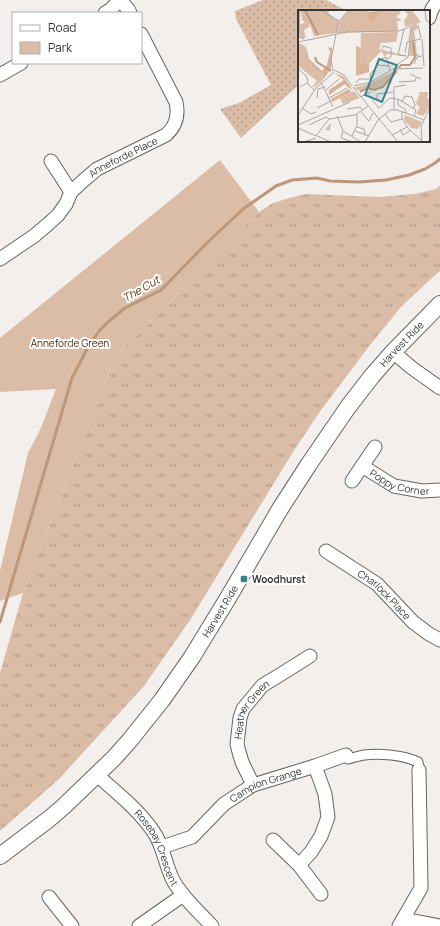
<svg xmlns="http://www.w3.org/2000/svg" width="440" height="926" font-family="Manrope,sans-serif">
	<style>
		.grass { fill: url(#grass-tufts) }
		.park { fill: #dabca7 }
		.garden { fill: url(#garden-dots) }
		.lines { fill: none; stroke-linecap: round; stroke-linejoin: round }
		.stream { stroke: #bd977b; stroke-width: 3 }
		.pedestrian-casing { stroke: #686562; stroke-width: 11 }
		.minor-casing { stroke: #686562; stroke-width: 15 }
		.tertiary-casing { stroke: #686562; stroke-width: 18 }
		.pedestrian { stroke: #fff; stroke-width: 9 }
		.minor { stroke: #fff; stroke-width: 13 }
		.tertiary { stroke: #fff; stroke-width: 16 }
		.poi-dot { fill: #3b828c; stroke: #fff; stroke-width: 1.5 }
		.labels { text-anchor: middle; stroke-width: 4; stroke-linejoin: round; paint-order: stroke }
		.street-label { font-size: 10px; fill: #373534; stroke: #fff }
		.park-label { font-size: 10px; fill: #441f00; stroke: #fff }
		.poi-label { font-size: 10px; font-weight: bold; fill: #373534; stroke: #fff; text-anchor: start }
		.water-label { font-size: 11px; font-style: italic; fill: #602f00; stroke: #fff }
		.inset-river { fill: none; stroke: #bd977b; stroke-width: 2 }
		.inset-road { fill: none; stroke: #a8a5a2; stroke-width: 1 }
		.view { fill: #3b828c; fill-opacity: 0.15; stroke: #3b828c; stroke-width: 2 }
		.inset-edge { fill: none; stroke: #373534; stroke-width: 2 }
	</style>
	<defs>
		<pattern id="grass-tufts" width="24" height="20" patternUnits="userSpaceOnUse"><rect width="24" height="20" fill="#dabca7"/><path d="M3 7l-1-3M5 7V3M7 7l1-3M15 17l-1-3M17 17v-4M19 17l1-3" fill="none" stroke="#b29a89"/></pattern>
		<pattern id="garden-dots" width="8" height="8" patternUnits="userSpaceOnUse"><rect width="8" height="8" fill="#dabca7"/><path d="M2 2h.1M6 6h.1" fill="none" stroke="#b29a89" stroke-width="1.8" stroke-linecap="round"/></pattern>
	</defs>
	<rect width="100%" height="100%" fill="#f3efec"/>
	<path class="grass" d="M440 186V271L434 276 401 307 370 345 321 410 293 452 190 620 144 686 58 780 26 808 0 831V673L23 593 115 357 259 212 273 203 293 197 306 194 379 197 415 194 436 189Z"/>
	<path class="park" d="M220 160 259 212 115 357 23 593 0 601V571L28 453 40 430 56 389 0 392V338Z"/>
	<path class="garden" d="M263 0H326L347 11H299V85L285 97 241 138 220 109 239 103 271 85 236 19 235 11Z"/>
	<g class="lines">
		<path class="stream" d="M0 622 72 378 87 349 99 331 108 322 125 308 161 290 208 242 243 209 276 186 292 180 317 178 330 181 359 182 386 180 409 175 425 169 435 163 440 159"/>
		<g class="pedestrian-casing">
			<path id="pedestrian" d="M346 755 348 759C353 758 358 756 364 755 379 753 404 755 418 762L419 770"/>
		</g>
		<g class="minor-casing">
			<g id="minor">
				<path d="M120 0 128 9 130 13"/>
				<path d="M105 13 110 10 120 0"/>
				<path d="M429 18 432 9 438 0"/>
				<path d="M0 75 21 63"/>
				<path d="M51 161 71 192"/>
				<path id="s1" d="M0 259 34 236 47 225 58 215 66 204 71 192 84 180 97 169 166 135C176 126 179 116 176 102L141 34"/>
				<path d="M393 352 412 368 440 388"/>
				<path id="s2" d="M362 466 394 486 422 491 440 490"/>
				<path d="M352 481 375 447"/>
				<path id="s3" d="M326 551 377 584 413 622 429 634 440 640"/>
				<path id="s4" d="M97 775C117 793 138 809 153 831 164 846 165 866 174 882 184 899 199 912 212 926"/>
				<path id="s5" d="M253 785 242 762 239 752 237 744 240 718 243 709 262 686 268 682 275 678 310 656"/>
				<path d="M273 840 299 865 321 894"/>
				<path id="s6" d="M162 847 192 837 224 804 253 785 315 766 346 755"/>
				<path d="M299 865 311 852 321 836 328 817 325 794 315 766"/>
				<path d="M49 897 72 926"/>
				<path d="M403 919 440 926"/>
				<path d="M139 926 183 895"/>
				<path d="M399 926 421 888 419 770"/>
			</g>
		</g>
		<g class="tertiary-casing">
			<g id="tertiary">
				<path id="s7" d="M0 856 49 819 63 807 114 758 130 740 162 700 192 657 228 598 280 509 309 464 348 407 372 376 393 352 440 304"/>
			</g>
		</g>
		<use href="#pedestrian" class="pedestrian"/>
		<use href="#minor" class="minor"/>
		<use href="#tertiary" class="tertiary"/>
	</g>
	<rect class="poi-dot" x="240" y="575" width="8" height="8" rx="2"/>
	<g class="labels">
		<g class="street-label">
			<text dy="4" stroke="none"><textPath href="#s1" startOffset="163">Anneforde Place</textPath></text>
			<text dy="4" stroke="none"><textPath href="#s7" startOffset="656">Harvest Ride</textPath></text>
			<text dy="4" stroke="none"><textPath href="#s2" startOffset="42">Poppy Corner</textPath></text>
			<text dy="4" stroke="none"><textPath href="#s3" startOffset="73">Charlock Place</textPath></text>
			<text dy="4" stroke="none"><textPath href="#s7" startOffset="332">Harvest Ride</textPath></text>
			<text dy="4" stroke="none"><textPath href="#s5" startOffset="83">Heather Green</textPath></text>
			<text dy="4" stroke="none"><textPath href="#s6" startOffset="124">Campion Grange</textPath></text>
			<text dy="4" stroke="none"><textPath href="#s4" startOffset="96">Rosebay Crescent</textPath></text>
		</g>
		<g class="park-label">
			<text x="70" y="347">Anneforde Green</text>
		</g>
		<g class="poi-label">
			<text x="252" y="583">Woodhurst</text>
		</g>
		<g class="water-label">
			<text transform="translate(141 289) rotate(-30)" y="4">The Cut</text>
		</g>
	</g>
	<g transform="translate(298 10)">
		<rect width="132" height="132" fill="#f3efec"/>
		<path d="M3 0H32L30 3 41 12 38 23 16 26 12 15 9 13 12 16 6 20 8 28H2V15L7 12 4 10ZM51 0H67L72 14 88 0H103L101 5 98 6 104 11H99L100 21 39 23 42 11ZM106 0H114L123 12 107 17 106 11 110 5ZM1 33 7 36 13 55 24 63 25 69 16 77H14L19 71 0 56ZM100 59 85 76 76 80 69 78 64 82 56 78 73 73Z" fill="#dabca7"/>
		<path d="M67 0 71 2 88 0 72 14ZM8 29 10 48 24 61 29 55 32 42 30 37 34 38 33 58 28 66 16 79 25 68 24 63 14 56 9 47ZM58 36 63 38 62 54H71V62L58 66ZM36 63 45 66 55 80 50 77 53 82 34 92 33 89 51 79 47 74 31 85V80L46 70Z" fill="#dab296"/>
		<path d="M119 15 120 18 116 21 119 44 122 46H111L113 17ZM100 22 98 32 83 33 81 39 110 46 89 44 87 47 83 41 71 54H62L63 23ZM56 81 62 88 45 94 42 88ZM122 82H130L129 89H132V97L125 106 118 104 122 97 118 94ZM107 105 124 112 120 119 113 118 106 109Z" fill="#dabca7"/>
		<path class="inset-river" d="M7 0 20 25M17 47 19 52 33 61M101 58 103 55H112L117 47 115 32M62 82 69 78 76 80 85 77 99 61"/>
		<path class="inset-road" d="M2 0 1 27 6 29M23 0 41 11 38 23M127 0 128 10 132 13M41 11 51 0M120 15 123 28M106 19 100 45 108 46M124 29 126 56M0 32 49 22 101 21 119 14M111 32 113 18M84 39 85 36 93 38V47L89 49M107 43 109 32 123 29M100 54 110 47 112 32M116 54 119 47 124 46M91 56 80 55 81 50 88 47 92 60M0 58 9 67 10 73M36 60 46 65 54 76M35 61 33 50 38 24M112 64 123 69M73 70 72 64 77 59M23 72 35 97M101 72 117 71 118 68M58 73 61 69H72M56 76 73 72 95 59 125 58M2 77 9 73 16 80M55 77 100 132M28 80 41 69M62 87 73 82M19 88 20 79 27 77M31 88 49 78M100 89V95L107 99 108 103M74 90 81 98 92 88 100 89 118 100 116 106M79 90V84L95 82M104 92 107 86 114 87 117 95 115 99M4 98 13 104 18 102M19 98 33 91M49 99 62 97 65 100M96 100V77L108 75M63 102 71 111 75 103M104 102V108L110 118 124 131M87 104 93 112 104 109M0 105 18 78 36 62M39 106 45 121 63 132M0 115 52 92M11 115 28 107 31 109M31 116 28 119 31 120 32 114M59 117 66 119 67 124M0 118 18 126M102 119 105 125 113 120M45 121 43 128 55 132M57 121 71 126M94 125 109 117M18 126 31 109 57 105 70 96M19 126 33 132M54 126 59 115V104M6 132 18 128M67 132 80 110 92 100H100L126 110M124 132 123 116 132 98"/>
		<path class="view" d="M81 49 99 55 84 92 67 85Z"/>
		<rect width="132" height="132" class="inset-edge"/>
	</g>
	<rect x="12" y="12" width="130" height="52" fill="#ffffff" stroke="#afaeae"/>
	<rect x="20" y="25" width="20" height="6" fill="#ffffff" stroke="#afaeae"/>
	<text x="48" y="32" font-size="12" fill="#373534">Road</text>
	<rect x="20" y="42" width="20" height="12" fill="#dabca7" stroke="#afaeae"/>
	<text x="48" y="52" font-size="12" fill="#373534">Park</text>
</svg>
